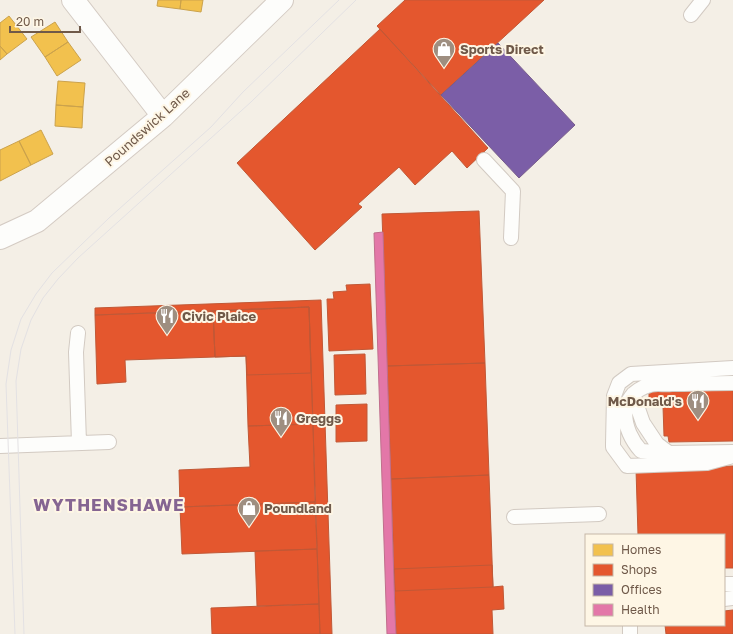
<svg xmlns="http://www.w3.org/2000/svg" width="733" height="634" font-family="'Golos Text',sans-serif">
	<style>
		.homes { fill: #f2c14e; stroke: #cba24c }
		.shops { fill: #e4572e; stroke: #c15836 }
		.offices { fill: #7b5ea7; stroke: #775c8b }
		.health { fill: #e377a8; stroke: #c06e8c }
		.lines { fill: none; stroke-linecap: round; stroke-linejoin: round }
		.lane-casing { stroke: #d2cac2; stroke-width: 16 }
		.secondary-casing { stroke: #d4cbc3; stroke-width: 24 }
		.lane { stroke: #fdfdfb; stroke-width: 14 }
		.secondary { stroke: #fdfdfb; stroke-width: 22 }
		.tram { stroke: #e3e1e3; stroke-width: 1 }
		.labels { text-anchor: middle; stroke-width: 4; stroke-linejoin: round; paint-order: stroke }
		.poi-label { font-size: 13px; font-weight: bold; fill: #6f5949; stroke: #fef6e5; text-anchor: start }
		.street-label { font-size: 13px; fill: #6f5949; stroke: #fef6e5 }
		.district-label { font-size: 17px; font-weight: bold; letter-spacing: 1px; fill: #856592; stroke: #fef6e5 }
	</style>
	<rect width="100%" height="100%" fill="#f4efe6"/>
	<path class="homes" d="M158 0H181L180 9 157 6Z
		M181 0H203L201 12 180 9Z
		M9 16 27 39 7 54 0 46V23Z
		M55 22 68 42 45 57 31 37Z
		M68 42 81 60 57 76 45 57Z
		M0 46 7 54 0 60Z
		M58 81 85 83 83 107 56 105Z
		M56 105 83 107 82 128 55 126Z
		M41 130 53 154 31 165 19 141Z
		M19 141 31 165 0 181V150Z"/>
	<path class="shops" d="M405 0H544L441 95 377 26Z
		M380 29 488 148 467 168 452 151 415 185 399 167 358 204 362 207 315 250 237 163Z
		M479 211 485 363 387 366 382 214Z
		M370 284 373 349 329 351 327 299H334L333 292 347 291 346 285Z
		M321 300 332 634H320L309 307 95 315V308Z
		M309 307 313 424 248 426 246 356 215 357 213 311Z
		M309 307 311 373 247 375 246 356 215 357 213 311Z
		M213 311 215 357 125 360 126 382 97 384 95 315Z
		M365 354 366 394 335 395 334 355Z
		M485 363 489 475 391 479 387 366Z
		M733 388V441L669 442 668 436H664L663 406H649V389Z
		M367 404V441L336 442V405Z
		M313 424 315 502 180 507 179 470 250 467 248 426Z
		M733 466V568H724V535H638L636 469Z
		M489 475 493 587 503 586 504 609 492 610 493 634H396L391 479Z
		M315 502 317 549 182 554 180 507Z
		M317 549 319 604 257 606 255 551Z
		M492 565 493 587 395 591 394 569Z
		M319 604 320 634H212L211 608Z
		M733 610V634H666L665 625H724V611Z"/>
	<path class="offices" d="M498 43 575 125 519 178 441 95Z"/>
	<path class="health" d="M383 232 395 614 396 634H387L374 233Z"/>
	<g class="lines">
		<g class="lane-casing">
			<path id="lane" d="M691 15 703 0
				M484 160 513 191 511 238
				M78 333 76 352 79 443
				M733 368 631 374 619 383 614 396 613 444V447L627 466 707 463 733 456
				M633 394 643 423 657 444 669 453 733 452
				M0 446 109 442
				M669 453 641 451C622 430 615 395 650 385 656 383 665 385 671 384 692 384 712 383 733 383
				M514 517 599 514
				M724 584H733
				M724 599 733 598
				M630 634V625"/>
		</g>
		<g class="secondary-casing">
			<path id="secondary" d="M73 0 163 116
				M0 238 37 221 163 116 282 0"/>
		</g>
		<use href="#lane" class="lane"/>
		<use href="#secondary" class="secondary"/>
		<path class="tram" d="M15 634 6 384 11 350 21 319 36 294 52 273 109 218 211 127 243 92 339 0
			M24 634 16 381 21 349 31 320 43 298 58 279 78 258 251 102 356 0"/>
	</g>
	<defs>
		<g id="shop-pin" transform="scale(1.15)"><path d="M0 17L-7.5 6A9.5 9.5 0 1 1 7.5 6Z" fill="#9e8e80" stroke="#fef6e5"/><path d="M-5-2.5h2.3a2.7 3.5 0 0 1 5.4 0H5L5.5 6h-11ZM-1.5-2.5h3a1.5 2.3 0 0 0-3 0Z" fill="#fff"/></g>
		<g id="restaurant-pin" transform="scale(1.15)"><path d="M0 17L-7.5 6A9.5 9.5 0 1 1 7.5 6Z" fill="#9e8e80" stroke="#fef6e5"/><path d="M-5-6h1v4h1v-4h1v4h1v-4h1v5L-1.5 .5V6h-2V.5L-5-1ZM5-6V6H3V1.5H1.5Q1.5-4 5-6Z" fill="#fff"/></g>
	</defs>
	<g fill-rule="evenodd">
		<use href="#shop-pin" x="444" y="49"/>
		<use href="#restaurant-pin" x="167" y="316"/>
		<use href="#restaurant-pin" x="698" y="401"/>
		<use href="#restaurant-pin" x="281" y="418"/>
		<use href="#shop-pin" x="249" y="508"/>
	</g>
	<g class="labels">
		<g class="poi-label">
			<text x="460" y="54">Sports Direct</text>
			<text x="182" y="321">Civic Plaice</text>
			<text x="682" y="406" text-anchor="end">McDonald's</text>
			<text x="296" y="423">Greggs</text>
			<text x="264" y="513">Poundland</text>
		</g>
		<g class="street-label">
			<text transform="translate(147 127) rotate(-42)" y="5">Poundswick Lane</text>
		</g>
		<g class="district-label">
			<text x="109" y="511">WYTHENSHAWE</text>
		</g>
	</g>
	<rect x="585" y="534" width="140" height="92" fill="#fef6e5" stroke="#c5b7a7"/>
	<rect x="593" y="544" width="20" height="12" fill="#f2c14e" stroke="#c5b7a7"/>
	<text x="621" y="554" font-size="12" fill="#6f5949">Homes</text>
	<rect x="593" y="564" width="20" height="12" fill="#e4572e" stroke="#c5b7a7"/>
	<text x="621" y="574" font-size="12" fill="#6f5949">Shops</text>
	<rect x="593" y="584" width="20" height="12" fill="#7b5ea7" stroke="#c5b7a7"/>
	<text x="621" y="594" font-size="12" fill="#6f5949">Offices</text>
	<rect x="593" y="604" width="20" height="12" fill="#e377a8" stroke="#c5b7a7"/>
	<text x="621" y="614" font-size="12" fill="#6f5949">Health</text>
	<path d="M10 26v6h70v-6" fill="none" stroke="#6f5949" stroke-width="2"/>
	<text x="16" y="26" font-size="12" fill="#6f5949" stroke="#fef6e5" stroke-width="3" paint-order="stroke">20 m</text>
</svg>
